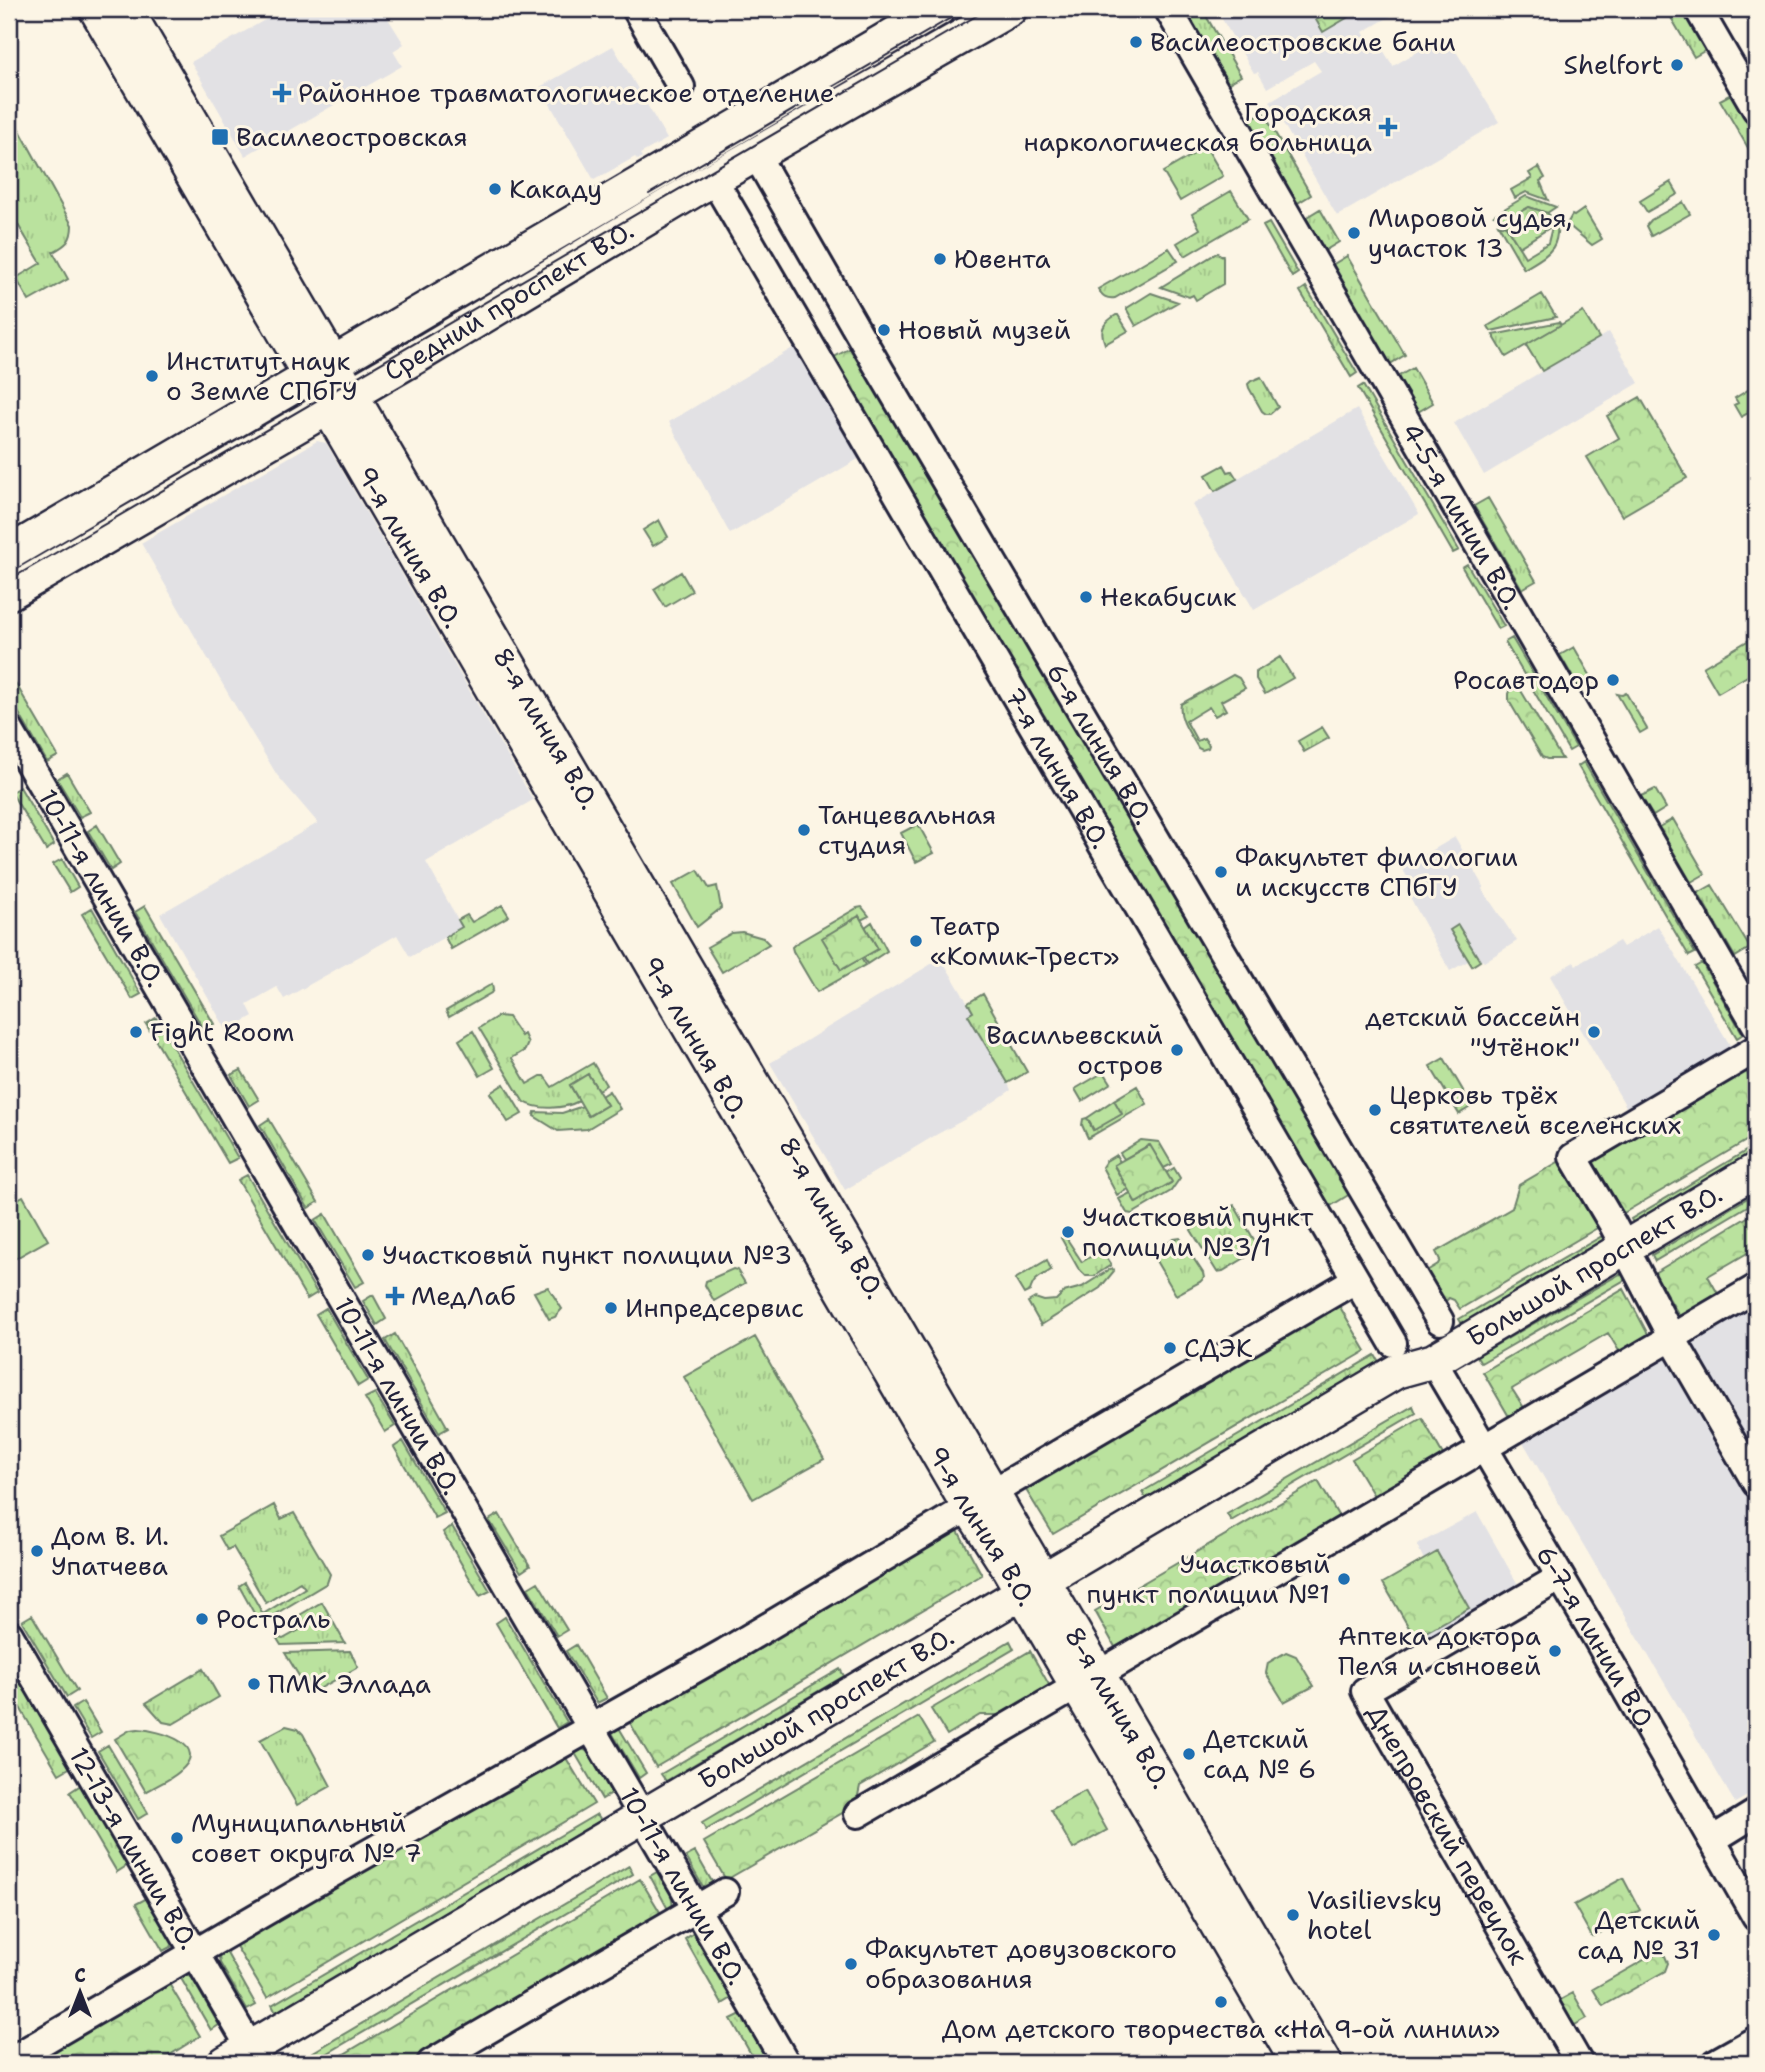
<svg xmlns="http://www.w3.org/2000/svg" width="1765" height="2072" font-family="'Shantell Sans',sans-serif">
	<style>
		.built { fill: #e2e1e4 }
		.grass { fill: url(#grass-tufts); stroke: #6e826c; stroke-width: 2 }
		.forest { fill: url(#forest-crowns); stroke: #6e826c; stroke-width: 2 }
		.garden { fill: #bae29e; stroke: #6e826c; stroke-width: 2 }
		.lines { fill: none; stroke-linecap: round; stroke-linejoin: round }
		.minor-casing { stroke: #22223b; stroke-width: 32 }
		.major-casing { stroke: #22223b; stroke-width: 38 }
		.minor { stroke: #fcf5e5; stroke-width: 26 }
		.major { stroke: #fcf5e5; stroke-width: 33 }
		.tram { stroke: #22223b; stroke-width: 2 }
		.poi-dot { fill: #1f6fb2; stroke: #fcf5e5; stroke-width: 2.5 }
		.labels { text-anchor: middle; stroke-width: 6; stroke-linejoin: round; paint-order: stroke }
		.poi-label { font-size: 26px; fill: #22223b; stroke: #fcf5e5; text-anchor: start }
		.street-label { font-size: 26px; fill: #22223b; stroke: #fcf5e5 }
	</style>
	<defs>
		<pattern id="grass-tufts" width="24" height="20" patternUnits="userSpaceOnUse" patternTransform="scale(1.75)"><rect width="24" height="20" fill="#bae29e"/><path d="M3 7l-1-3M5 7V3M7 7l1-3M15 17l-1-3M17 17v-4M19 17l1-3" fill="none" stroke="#a0c289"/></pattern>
		<pattern id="forest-crowns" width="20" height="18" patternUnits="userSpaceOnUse" patternTransform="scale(1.75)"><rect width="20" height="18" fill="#bae29e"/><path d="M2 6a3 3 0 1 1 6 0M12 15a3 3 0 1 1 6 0" fill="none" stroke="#a0c289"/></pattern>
	</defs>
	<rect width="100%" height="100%" fill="#fcf5e5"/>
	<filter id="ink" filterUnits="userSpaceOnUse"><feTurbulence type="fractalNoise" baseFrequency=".0143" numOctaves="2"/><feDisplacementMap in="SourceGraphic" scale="14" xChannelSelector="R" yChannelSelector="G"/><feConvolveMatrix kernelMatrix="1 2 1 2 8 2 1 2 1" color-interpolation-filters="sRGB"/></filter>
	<g filter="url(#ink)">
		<path class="built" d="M284 9H382L404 44 393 51 402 66 245 156 191 62Z
			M1216 9H1403L1363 32 1376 54 1383 50 1393 66 1446 35 1499 122 1337 216 1270 101 1321 71 1314 61 1267 88 1258 72 1254 73Z
			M613 46 667 139 640 154 642 157 638 160 635 157 594 180 540 87Z
			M1609 332 1639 383 1484 475 1454 423Z
			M796 346 860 458 730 534 669 422Z
			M1357 409 1419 514 1254 610 1192 505Z
			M317 441 326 443 533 800 426 862 462 927 410 957 397 935 284 999 277 987 247 1004 253 1016 227 1031 160 914 318 823 277 775 233 702 141 543Z
			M1455 837 1484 888 1482 889 1517 941 1484 962 1482 960 1472 966 1468 961 1450 971 1410 897 1417 894 1402 868Z
			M1658 926 1730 1045 1731 1049 1728 1052 1628 1110 1550 976 1574 962 1576 965 1619 941 1623 947Z
			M941 958 973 1012 968 1016 1008 1083 1011 1090 982 1110 934 1136 845 1190 770 1063Z
			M1756 1305V1791L1735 1803 1523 1442Z
			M1477 1512 1521 1590 1420 1647 1383 1583 1424 1560 1417 1545Z"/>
		<path class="grass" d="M1183 9H1202L1241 76 1227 84Z
			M1666 9H1681L1706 50 1694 57Z
			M1731 94 1756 137V157L1754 158 1720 100Z
			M1263 112 1311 195 1296 204 1248 121Z
			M12 116 72 225C72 241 66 245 53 252L68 279 29 301 16 278 41 263 9 210V118Z
			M1206 147 1223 176 1180 201 1163 172Z
			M1539 167 1545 178 1540 181 1548 200 1526 192 1515 198 1511 190 1532 178 1529 173Z
			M1671 182 1678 194 1647 212 1640 201Z
			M1231 191 1248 219 1185 256 1177 243 1200 229 1192 214Z
			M1526 196 1556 207 1547 213 1529 207 1506 220 1494 215Z
			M1683 202 1690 214 1651 236 1646 226 1651 220Z
			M1320 209 1339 242 1324 251 1305 218Z
			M1584 209 1602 239 1592 245 1567 224 1572 215 1574 216Z
			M1557 217C1560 250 1550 253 1524 269L1498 224 1506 226 1525 257 1548 243 1554 219Z
			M1269 223 1298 273 1292 277 1263 226Z
			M1169 248 1178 261 1115 298C1107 299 1103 297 1098 289Z
			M1217 253 1223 256V284L1196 300 1193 295 1189 297 1161 287Z
			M1347 256 1405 355 1390 364 1332 265Z
			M1306 287 1357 373 1351 377 1300 291Z
			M1151 293 1178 302 1136 326 1127 310V308Z
			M1542 294 1556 317 1491 331 1488 326Z
			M1116 315H1118L1128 331 1105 344C1099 330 1103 323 1116 315Z
			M1559 322 1561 325 1506 357 1493 335Z
			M1413 368 1433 403 1418 412 1397 377Z
			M1261 377 1278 407 1270 414H1266L1262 411 1249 388 1248 384 1251 381Z
			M1363 385 1459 550 1453 553 1358 388Z
			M1756 385V409L1741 417 1734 405 1738 403 1735 398Z
			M1224 465 1228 472 1232 471 1237 479 1215 491 1206 475Z
			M1488 498 1536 581 1522 589 1474 506Z
			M659 520 668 537 653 546 643 530Z
			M1467 564 1504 626 1498 629 1462 567Z
			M681 572 692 591 665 607 654 589Z
			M1512 638 1576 747 1569 751 1505 642Z
			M1574 647 1594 682 1580 690 1560 655Z
			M1280 657 1293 678 1265 694 1256 679V672Z
			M9 672 58 756 47 762 9 696Z
			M1233 675 1239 678 1245 688 1221 701 1226 710 1215 716 1209 707 1186 721 1197 741 1204 738 1209 745 1208 748 1202 750 1198 748C1191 735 1178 719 1181 704Z
			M1626 693 1647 729 1640 733 1617 694 1622 695Z
			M1322 727 1329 738 1304 752 1298 741Z
			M1584 762 1695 953 1689 956 1578 766Z
			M67 773 90 812 80 817 57 779Z
			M20 787 54 845 46 850 11 792Z
			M1655 789 1666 808 1653 816 1641 796Z
			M1673 819 1705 874 1691 882 1659 827Z
			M97 825 120 864 111 870 88 831Z
			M62 859 78 887 70 892 53 864Z
			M1712 885 1750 948 1735 957 1698 893Z
			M502 905 509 916 451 949 445 937 462 927 458 920 467 915 472 922Z
			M145 906 214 1024 204 1030 135 912Z
			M862 907 869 916 861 920 859 916 841 970 861 958 865 965 817 992 793 951 792 947 795 944 857 908Z
			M92 908 141 994 132 999 82 914Z
			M872 922 887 951 867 964 863 957 878 949 865 927Z
			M742 932 763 938 769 944 722 972 707 947 732 933Z
			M1702 963 1743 1034 1737 1038 1695 967Z
			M492 984 493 990 491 993 449 1017 446 1011Z
			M983 994 1027 1072 1008 1083 968 1015 973 1012 968 1003Z
			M498 1016 508 1017 521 1036 524 1034 528 1043 525 1050 512 1058 527 1084 541 1076H544L552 1087 593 1063 606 1085 598 1090 588 1074 570 1085 579 1101C564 1109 538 1111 523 1101L479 1028Z
			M156 1018 238 1158 228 1163 146 1024Z
			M473 1031 494 1068 480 1076 459 1040Z
			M1444 1058 1472 1106 1459 1114 1430 1066Z
			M241 1070 259 1100 249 1106 231 1075Z
			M504 1084 522 1114 508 1122 490 1093Z
			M1137 1086 1147 1104 1088 1138 1082 1125 1083 1119 1087 1118 1093 1130 1121 1114 1114 1100Z
			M609 1091 620 1109 587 1129 558 1131 534 1116 535 1112 562 1113 583 1106 589 1116 607 1105 601 1096Z
			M269 1119 318 1202 308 1208 260 1125Z
			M1141 1140 1159 1142 1172 1164 1164 1168 1149 1145 1124 1159 1120 1153Z
			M1756 1145V1151L1633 1223 1631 1219Z
			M1116 1155 1120 1162 1114 1166 1128 1189 1117 1195 1102 1167 1106 1161Z
			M1174 1168 1180 1178 1171 1191 1132 1214 1127 1213 1119 1199 1130 1193 1136 1203 1171 1183 1166 1173Z
			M247 1175 317 1293 307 1299 238 1180Z
			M1756 1193V1201L1655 1261 1652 1255Z
			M1234 1205 1256 1243 1257 1248 1253 1253 1223 1271 1217 1272 1191 1230Z
			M325 1214 364 1282 355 1287 315 1220Z
			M1609 1232 1608 1238 1462 1324 1459 1319Z
			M1065 1236 1082 1262 1101 1250 1111 1265 1094 1276H1086L1078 1268 1061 1238Z
			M1180 1238 1203 1273 1204 1278 1200 1282 1176 1295 1152 1254 1174 1239Z
			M1047 1260 1051 1270C1041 1277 1034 1277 1030 1291L1024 1294 1015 1279Z
			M1112 1268 1114 1271 1100 1288 1041 1325 1028 1302 1035 1298 1044 1301 1056 1300 1064 1292 1082 1287Z
			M733 1269 737 1270 745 1283 714 1301 705 1285 706 1281Z
			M1620 1274 1628 1278 1481 1363 1477 1356Z
			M373 1295 386 1319 377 1325 363 1301Z
			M326 1308 368 1380 358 1386 316 1314Z
			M395 1334 448 1428 439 1433 385 1340Z
			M755 1337 824 1459 753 1499 684 1377Z
			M1375 1355 1379 1362 1146 1499 1142 1492Z
			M375 1393 395 1426 385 1432 365 1398Z
			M1413 1406 1416 1413 1231 1521 1227 1514Z
			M403 1441 445 1513 435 1518 394 1447Z
			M274 1505 281 1519 294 1513 330 1574 327 1583 267 1619 255 1615 239 1586 245 1582 263 1614 305 1588 300 1582 266 1603 233 1547 227 1550 219 1536Z
			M499 1514 530 1566 521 1572 489 1520Z
			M452 1526 490 1591 480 1596 443 1532Z
			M538 1582 567 1630 557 1636 528 1588Z
			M322 1602 345 1643 281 1645 276 1637 283 1639 299 1630 293 1619Z
			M32 1615 77 1691 67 1697 22 1621Z
			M505 1617 567 1722 557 1728 496 1623Z
			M1010 1641 1014 1649 706 1830 702 1823Z
			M576 1645 607 1698 597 1703 566 1651Z
			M350 1651 358 1667 310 1694 285 1653Z
			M9 1661 71 1767 59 1774 9 1689Z
			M203 1669 219 1697 173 1724 163 1722 146 1703Z
			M840 1669 844 1676 666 1781 661 1774Z
			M83 1702 101 1732 91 1738 73 1708Z
			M615 1721 646 1773 639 1778 612 1733 611 1728Z
			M286 1726 298 1729 303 1734 331 1786 297 1805 260 1740Z
			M108 1745 148 1813 138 1819 98 1751Z
			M577 1747 587 1751 612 1793 602 1799 572 1748Z
			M81 1785 128 1865 117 1872 70 1792Z
			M597 1814 601 1820 276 2013 272 2005Z
			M695 1852 715 1887 706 1888 702 1885 686 1857Z
			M629 1866 633 1874 311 2063H308L305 2057Z
			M657 1872C665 1884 678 1899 670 1913L650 1876Z
			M147 1898 174 1945 163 1951 136 1904Z
			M694 1933 732 1998 722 2004 685 1939Z
			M224 1948 256 2005 247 2010 220 1963 219 1957Z
			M185 1974 192 1978 219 2025 211 2030 179 1975Z
			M741 2014 767 2059 756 2063 731 2019Z"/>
		<path class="forest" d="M1336 9H1362L1323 32 1316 20Z
			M1529 207 1547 213 1554 219 1552 226 1519 247 1506 226V220Z
			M856 345 1350 1194 1324 1210 829 360Z
			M1640 397 1687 478 1622 516 1587 457 1619 438 1607 416Z
			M1756 636V671L1718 693 1703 667Z
			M1514 679 1562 759H1547L1542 757 1509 701V694Z
			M918 824 934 853 916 862 901 833Z
			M859 916 878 949 841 970 822 938Z
			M1743 1065 1756 1089V1135L1622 1214 1587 1156Z
			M588 1074 607 1105 588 1116 570 1085Z
			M1150 1145 1172 1182 1136 1203 1114 1165Z
			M1565 1158 1604 1224 1460 1309 1454 1300 1449 1298 1444 1303 1425 1272 1438 1264 1440 1260 1436 1252 1512 1208 1519 1185Z
			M1756 1212V1248L1708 1276 1717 1292V1298L1683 1322 1654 1273Z
			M548 1287 562 1309 555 1317 549 1319 534 1292Z
			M1624 1289 1651 1340 1622 1356 1608 1333 1512 1389 1526 1411 1511 1420 1483 1372Z
			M1337 1302 1366 1351 1053 1534 1023 1485Z
			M1422 1418 1446 1460 1377 1501 1352 1459Z
			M1318 1481 1342 1522 1119 1654 1095 1611Z
			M956 1527 982 1575 656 1767 626 1716Z
			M1437 1552 1469 1608 1415 1638 1383 1583Z
			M1030 1651 1052 1690 1007 1715H980L947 1735 931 1709Z
			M919 1717 934 1742 860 1786 856 1805 726 1880 704 1842Z
			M138 1729C159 1730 213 1745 179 1772 170 1780 157 1785 146 1792L115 1739 130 1730Z
			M563 1753 594 1804 267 1998 233 1941Z
			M1085 1791 1107 1830 1073 1849 1051 1810Z
			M1623 1878 1640 1910 1592 1937 1574 1905Z
			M640 1879 663 1917 415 2063H329Z
			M1660 1954 1665 1956 1668 1963 1665 1971 1603 2006 1593 1989 1651 1956Z
			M168 1982 200 2036 157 2063H23Z
			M1573 1993 1587 2018 1573 2026H1568L1555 2003Z"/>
		<path class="garden" d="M1583 312 1599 338 1542 371 1526 345Z
			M698 870 709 888 717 886 721 908 697 927 673 884Z
			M1458 925 1480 961 1472 966 1450 930Z
			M1104 1072 1111 1083 1082 1101 1075 1089Z
			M1114 1100 1122 1114 1094 1130 1087 1118Z
			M23 1196 48 1240 9 1262V1204Z
			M1286 1652 1296 1656 1314 1686 1284 1702 1266 1673 1268 1663Z"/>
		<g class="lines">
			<g class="minor-casing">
				<g id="minor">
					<path d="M636 9 681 87"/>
					<path id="s1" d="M1168 9 1756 1025"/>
					<path d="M1698 9 1756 109"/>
					<path id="s2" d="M763 167 881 372 1440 1321"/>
					<path id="s3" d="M721 192 1393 1343"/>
					<path id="s4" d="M9 729 786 2063"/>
					<path d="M1756 1049 1573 1157 1612 1223 1672 1338 1756 1483"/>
					<path id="s5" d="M1433 1361 1597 1639 1756 1917"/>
					<path d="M993 1492 1355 1280"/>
					<path id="s6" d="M1559 1578 1365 1691 1579 2063"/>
					<path id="s7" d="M9 1634 259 2063"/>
					<path d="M1099 1674 1756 1288"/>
					<path d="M858 1814 1077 1686"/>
					<path d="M1712 1840 1756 1813"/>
					<path d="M9 2061 308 1887 725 1652 969 1507"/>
					<path d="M431 2063 725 1892"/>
					<path d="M1715 2063 1756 2040"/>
				</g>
			</g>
			<g class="major-casing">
				<g id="major">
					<path id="s8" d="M96 9 969 1507 1007 1566 1298 2063"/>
					<path id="s9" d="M126 9 1325 2063"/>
					<path d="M9 553 938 9"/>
					<path id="s10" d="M9 593 417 356 694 190 1010 9"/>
					<path id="s11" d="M225 2063 1397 1371 1433 1361 1756 1170"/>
				</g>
			</g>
			<use href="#minor" class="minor"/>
			<use href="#major" class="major"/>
			<path class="tram" d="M649 194 966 9
				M9 580 988 9"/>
		</g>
	</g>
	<g class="poi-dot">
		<circle cx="1136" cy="42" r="7"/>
		<circle cx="1677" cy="65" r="7"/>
		<path d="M278.5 82.5h7v7h7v7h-7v7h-7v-7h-7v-7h7z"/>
		<path d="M1384.5 116.5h7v7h7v7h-7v7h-7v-7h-7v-7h7z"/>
		<rect x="211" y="128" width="18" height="18" rx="3.5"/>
		<circle cx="495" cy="189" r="7"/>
		<circle cx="1354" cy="233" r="7"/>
		<circle cx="940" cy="259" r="7"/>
		<circle cx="884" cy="330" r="7"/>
		<circle cx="152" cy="376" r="7"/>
		<circle cx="1086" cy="597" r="7"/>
		<circle cx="1613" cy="680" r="7"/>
		<circle cx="804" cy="830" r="7"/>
		<circle cx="1221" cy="872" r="7"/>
		<circle cx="916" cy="941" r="7"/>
		<circle cx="136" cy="1032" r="7"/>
		<circle cx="1594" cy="1032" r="7"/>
		<circle cx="1177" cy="1050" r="7"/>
		<circle cx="1375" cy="1110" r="7"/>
		<circle cx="1068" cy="1232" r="7"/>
		<circle cx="368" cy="1255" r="7"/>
		<path d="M391.5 1285.5h7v7h7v7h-7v7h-7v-7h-7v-7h7z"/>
		<circle cx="611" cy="1308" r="7"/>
		<circle cx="1170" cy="1348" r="7"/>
		<circle cx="37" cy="1551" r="7"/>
		<circle cx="1344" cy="1579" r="7"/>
		<circle cx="202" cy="1619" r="7"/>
		<circle cx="1555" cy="1651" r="7"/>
		<circle cx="254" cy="1684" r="7"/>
		<circle cx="1189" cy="1754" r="7"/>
		<circle cx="177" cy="1838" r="7"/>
		<circle cx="1293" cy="1915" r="7"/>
		<circle cx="1714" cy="1935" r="7"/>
		<circle cx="851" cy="1964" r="7"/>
		<circle cx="1221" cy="2002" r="7"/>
	</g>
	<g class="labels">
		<g class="poi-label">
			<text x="1150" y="51">Василеостровские бани</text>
			<text x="1663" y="74" text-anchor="end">Shelfort</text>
			<text x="298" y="102">Районное травматологическое отделение</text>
			<text x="1372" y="121" text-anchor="end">Городская<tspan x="1372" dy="30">наркологическая больница</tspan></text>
			<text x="236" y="146">Василеостровская</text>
			<text x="509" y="198">Какаду</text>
			<text x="1368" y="227">Мировой судья,<tspan x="1368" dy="30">участок 13</tspan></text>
			<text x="954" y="268">Ювента</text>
			<text x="898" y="339">Новый музей</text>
			<text x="166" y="370">Институт наук<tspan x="166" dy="30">о Земле СПбГУ</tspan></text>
			<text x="1100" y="606">Некабусик</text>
			<text x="1599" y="689" text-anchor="end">Росавтодор</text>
			<text x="818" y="824">Танцевальная<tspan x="818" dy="30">студия</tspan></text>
			<text x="1235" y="866">Факультет филологии<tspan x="1235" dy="30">и искусств СПбГУ</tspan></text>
			<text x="930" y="935">Театр<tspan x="930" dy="30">«Комик-Трест»</tspan></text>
			<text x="1580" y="1026" text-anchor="end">детский бассейн<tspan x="1580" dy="30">"Утёнок"</tspan></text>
			<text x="150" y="1041">Fight Room</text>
			<text x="1163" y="1044" text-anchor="end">Васильевский<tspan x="1163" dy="30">остров</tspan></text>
			<text x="1389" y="1104">Церковь трёх<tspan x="1389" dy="30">святителей вселенских</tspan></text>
			<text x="1082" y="1226">Участковый пункт<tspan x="1082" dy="30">полиции №3/1</tspan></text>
			<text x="382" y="1264">Участковый пункт полиции №3</text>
			<text x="411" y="1305">МедЛаб</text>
			<text x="625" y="1317">Инпредсервис</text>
			<text x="1184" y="1357">СДЭК</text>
			<text x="51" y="1545">Дом В. И.<tspan x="51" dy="30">Упатчева</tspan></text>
			<text x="1330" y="1573" text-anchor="end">Участковый<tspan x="1330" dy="30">пункт полиции №1</tspan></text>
			<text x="216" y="1628">Ростраль</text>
			<text x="1541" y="1645" text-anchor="end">Аптека доктора<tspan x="1541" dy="30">Пеля и сыновей</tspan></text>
			<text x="268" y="1693">ПМК Эллада</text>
			<text x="1203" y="1748">Детский<tspan x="1203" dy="30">сад № 6</tspan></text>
			<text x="191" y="1832">Муниципальный<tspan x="191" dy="30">совет округа № 7</tspan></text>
			<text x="1307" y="1909">Vasilievsky<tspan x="1307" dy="30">hotel</tspan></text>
			<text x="1700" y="1929" text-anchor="end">Детский<tspan x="1700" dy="30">сад № 31</tspan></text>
			<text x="865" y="1958">Факультет довузовского<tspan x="865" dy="30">образования</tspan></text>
			<text x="1221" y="2038" text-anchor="middle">Дом детского творчества «На 9-ой линии»</text>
		</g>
		<g class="street-label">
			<text dy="9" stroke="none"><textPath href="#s10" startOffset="579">Средний проспект В.О.</textPath></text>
			<text dy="9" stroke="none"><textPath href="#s1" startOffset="586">4-5-я линии В.О.</textPath></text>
			<text dy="9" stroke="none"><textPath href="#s8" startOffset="623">9-я линия В.О.</textPath></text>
			<text dy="9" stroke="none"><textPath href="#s9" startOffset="833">8-я линия В.О.</textPath></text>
			<text dy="9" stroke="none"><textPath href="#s2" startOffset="668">6-я линия В.О.</textPath></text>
			<text dy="9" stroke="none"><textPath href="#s3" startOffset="667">7-я линия В.О.</textPath></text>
			<text dy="9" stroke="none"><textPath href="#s4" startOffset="184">10-11-я линии В.О.</textPath></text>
			<text dy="9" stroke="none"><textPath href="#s8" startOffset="1190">9-я линия В.О.</textPath></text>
			<text dy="9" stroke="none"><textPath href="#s9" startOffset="1400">8-я линия В.О.</textPath></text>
			<text dy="9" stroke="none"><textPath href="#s11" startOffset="1586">Большой проспект В.О.</textPath></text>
			<text dy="9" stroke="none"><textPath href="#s4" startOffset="772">10-11-я линии В.О.</textPath></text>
			<text dy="9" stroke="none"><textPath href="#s8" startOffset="1757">9-я линия В.О.</textPath></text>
			<text dy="9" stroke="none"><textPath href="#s5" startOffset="322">6-7-я линии В.О.</textPath></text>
			<text dy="9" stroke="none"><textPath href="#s11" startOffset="698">Большой проспект В.О.</textPath></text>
			<text dy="9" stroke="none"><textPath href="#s9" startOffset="1967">8-я линия В.О.</textPath></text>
			<text dy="9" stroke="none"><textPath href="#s6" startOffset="390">Днепровский переулок</textPath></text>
			<text dy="9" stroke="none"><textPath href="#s7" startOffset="248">12-13-я линии В.О.</textPath></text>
			<text dy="9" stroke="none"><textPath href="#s4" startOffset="1339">10-11-я линии В.О.</textPath></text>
		</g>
	</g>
	<rect width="1765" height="2072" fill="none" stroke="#fcf5e5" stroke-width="35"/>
	<rect x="18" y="18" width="1730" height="2037" fill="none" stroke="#22223b" stroke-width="2.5" filter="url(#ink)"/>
	<g transform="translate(80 1992)" stroke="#fcf5e5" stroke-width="5" paint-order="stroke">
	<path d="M0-5L12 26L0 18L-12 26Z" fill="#22223b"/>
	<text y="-10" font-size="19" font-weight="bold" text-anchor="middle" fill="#22223b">С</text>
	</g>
</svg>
